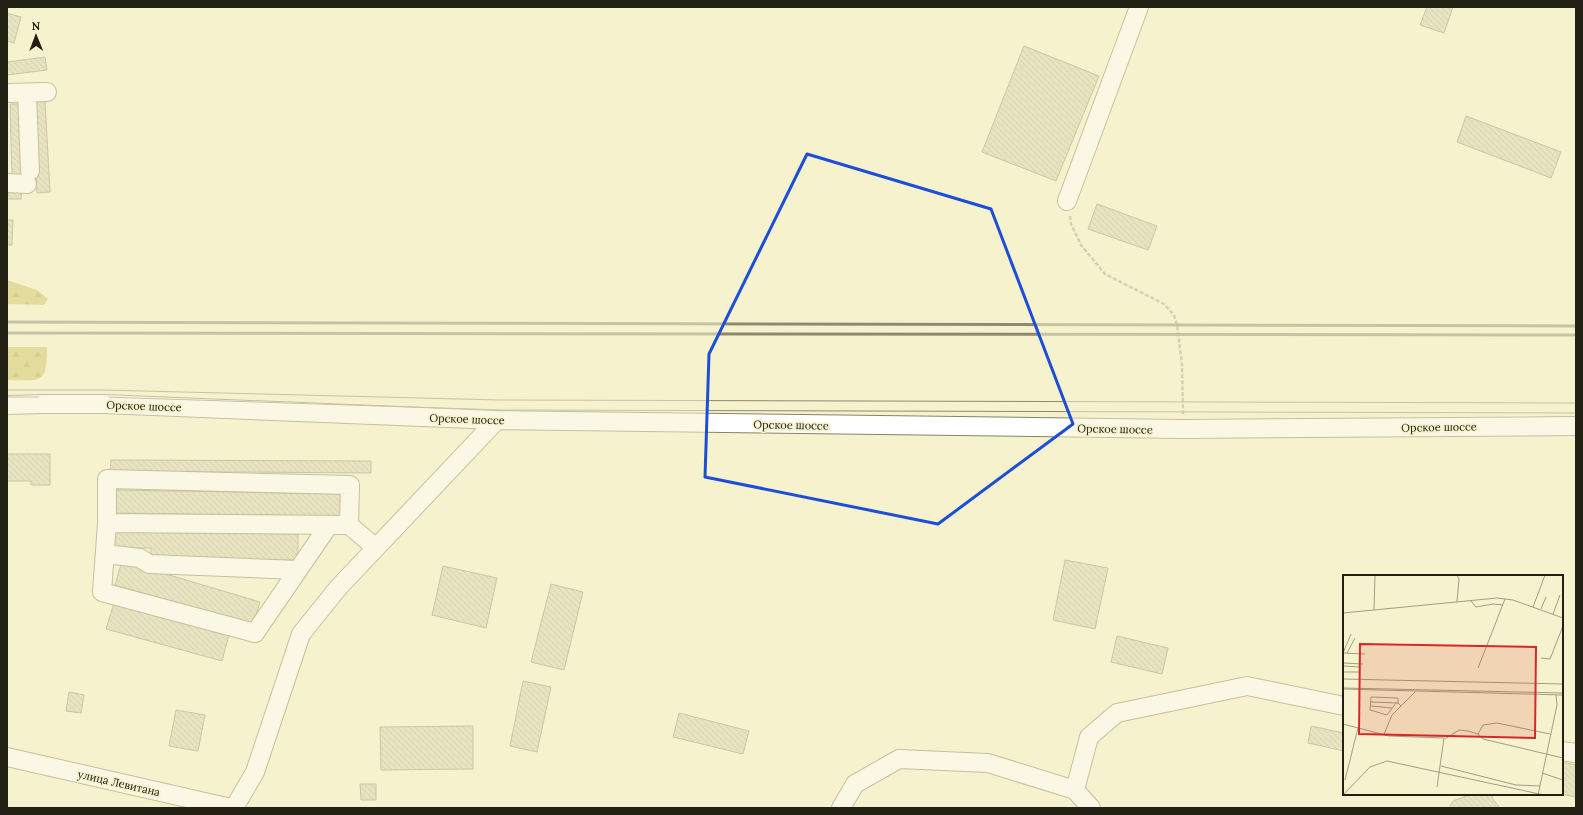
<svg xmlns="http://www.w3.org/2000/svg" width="1583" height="815" font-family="Lora,serif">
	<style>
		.forest { fill: url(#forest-firs) }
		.building { fill: url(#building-back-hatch); stroke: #94916f }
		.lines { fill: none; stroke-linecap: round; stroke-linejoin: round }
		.minor-casing { stroke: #888463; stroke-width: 20 }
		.path { stroke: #ada98d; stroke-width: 2.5; stroke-dasharray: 4 2; stroke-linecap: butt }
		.minor { stroke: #fff; stroke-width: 18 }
		.tram { stroke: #8d8a71; stroke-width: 1 }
		.rail { stroke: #8d8a71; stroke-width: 3 }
		.minor-bridge-casing { stroke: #888463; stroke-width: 20; stroke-linecap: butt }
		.minor-bridge { stroke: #fff; stroke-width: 18 }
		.marked { fill: none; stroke: #1d4ed8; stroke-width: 3; stroke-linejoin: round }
		.labels { text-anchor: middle; stroke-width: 3.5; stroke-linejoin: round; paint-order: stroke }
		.street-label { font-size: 11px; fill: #222013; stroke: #f6f2cd }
		.inset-road { fill: none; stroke: #a19e83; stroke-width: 1 }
		.view { fill: #d62828; fill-opacity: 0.15; stroke: #d62828; stroke-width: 2 }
		.inset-edge { fill: none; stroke: #222013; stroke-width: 2 }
	</style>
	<defs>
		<pattern id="forest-firs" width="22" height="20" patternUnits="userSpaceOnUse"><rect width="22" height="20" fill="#cec160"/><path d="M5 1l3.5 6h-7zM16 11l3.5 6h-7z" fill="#b1a652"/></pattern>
		<pattern id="building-back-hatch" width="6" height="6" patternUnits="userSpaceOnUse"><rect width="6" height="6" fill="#d4d0ad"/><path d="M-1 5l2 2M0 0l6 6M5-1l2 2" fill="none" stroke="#b6b294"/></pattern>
	</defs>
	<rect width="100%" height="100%" fill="#f6f2cd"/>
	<path class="forest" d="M7 280 37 290 48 299 44 305 7 304Z
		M7 347H47C47 386 41 380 7 380Z"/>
	<path class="building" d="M1427 7H1453L1444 33 1420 25Z
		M7 13 21 17 14 43 7 41Z
		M1024 46 1099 76 1056 181 982 152Z
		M45 57 47 70 7 75V62Z
		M45 101 50 192 37 193 32 103Z
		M10 104H22L24 177H12Z
		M1466 116 1561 152 1551 178 1457 142Z
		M7 189H22L21 199H7Z
		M1097 204 1157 226 1148 250 1088 229Z
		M7 220H13L12 245H7Z
		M7 454H50V485H31V481H7Z
		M111 460 371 461V473L110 471Z
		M116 490 344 494 343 516 115 513Z
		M114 532 298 534V560L151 559V548H114Z
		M1065 560 1108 568 1095 629 1053 620Z
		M122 561 260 602 253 625 115 585Z
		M443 566 497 578 486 628 432 615Z
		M551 584 583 592 564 670 531 662Z
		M114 603 229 635 222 661 106 629Z
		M1117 636 1168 648 1162 674 1111 662Z
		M523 681 551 687 537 752 510 746Z
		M69 692 84 695 81 713 66 711Z
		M176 710 205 715 198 751 169 746Z
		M679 713 749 731 743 754 673 737Z
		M473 726V769L381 770 380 727Z
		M1311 726 1344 733V751L1308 743Z
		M1562 762 1576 765V797L1560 794H1562Z
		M360 784H376V800H361Z
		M1472 794H1493L1492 798 1500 808H1449L1453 801Z"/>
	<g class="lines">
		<g class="minor-casing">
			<path id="minor" d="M7 93 47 92
				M27 93 30 171
				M7 183 27 184
				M1067 201 1139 7
				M103 404 497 420 1183 429 1576 426
				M7 405 44 404
				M107 523 349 525 376 548
				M329 525 255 633 102 592 107 523V479L350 485 349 525
				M105 554 140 558 149 564 298 570
				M1562 751 1576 753
				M7 757 231 808
				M1075 790 1089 737 1117 713 1247 686 1344 706
				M234 808 255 772 301 634 338 588 497 420
				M841 808 855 784 899 759 988 763 1075 790 1091 808"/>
		</g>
		<path class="path" d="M1070 216 1071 224 1081 245 1105 274 1164 304 1174 315 1177 325 1182 364 1183 415"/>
		<use href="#minor" class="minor"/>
		<path class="tram" d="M7 390H103L500 400 1576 403
			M7 397H103L501 410 1576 413"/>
		<path class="rail" d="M7 322 1576 326
			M7 333 1576 335"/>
		<g class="minor-bridge-casing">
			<path id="minor-bridge" d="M44 404H103"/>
		</g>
		<use href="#minor-bridge" class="minor-bridge"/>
	</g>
	<path d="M0 0H1583V815H0ZM807 154 991 209 1073 424 938 524 705 477 709 354Z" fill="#f6f2cd" fill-opacity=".55" fill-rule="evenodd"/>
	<path class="marked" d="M807 154 991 209 1073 424 938 524 705 477 709 354Z"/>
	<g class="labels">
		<g class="street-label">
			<text transform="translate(144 406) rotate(2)" y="4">Орское шоссе</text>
			<text transform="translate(467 419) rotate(2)" y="4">Орское шоссе</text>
			<text transform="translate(791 425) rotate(1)" y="4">Орское шоссе</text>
			<text transform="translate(1439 427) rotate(-1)" y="4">Орское шоссе</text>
			<text transform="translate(1115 429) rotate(1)" y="4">Орское шоссе</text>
			<text transform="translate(119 783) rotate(13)" y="4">улица Левитана</text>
		</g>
	</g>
	<g transform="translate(1343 575)">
		<rect width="220" height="220" fill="#f6f2cd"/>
		<path class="inset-road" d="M114 0 116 4 114 27M128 26 133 32 150 29 160 30M190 32 202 0M198 34 203 22M31 35 32 0M0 38 154 23 170 25 220 43M210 39 217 20M0 78 22 79M0 78 8 59M4 78 12 63M198 83 207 84 220 51M0 88 20 89M0 91 17 92M135 93 162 24M0 97H16M0 104 220 109M0 113 220 118M0 114 220 120M28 127 55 128 58 131M53 128 44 140 27 135 28 122 55 123V128M28 131 49 133M0 149 46 161 101 163 94 212M41 159 49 140 72 117M135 159 140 150 154 148 207 159M102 164 116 155 125 156 135 159 140 164 220 183M98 191 173 210 197 211M199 198 220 205M2 205 15 153M0 220 27 192 44 186 201 220M195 220 214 130 213 120"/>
		<path class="view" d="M17 69 193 72 192 163 16 159Z"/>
		<rect width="220" height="220" class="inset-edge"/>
	</g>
	<rect width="1583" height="815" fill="none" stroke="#222013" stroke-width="16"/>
	<g transform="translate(36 36) rotate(359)" stroke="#f6f2cd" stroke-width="3" paint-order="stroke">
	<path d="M0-3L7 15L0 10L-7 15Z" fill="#222013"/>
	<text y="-6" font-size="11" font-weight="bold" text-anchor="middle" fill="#222013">N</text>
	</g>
</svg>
